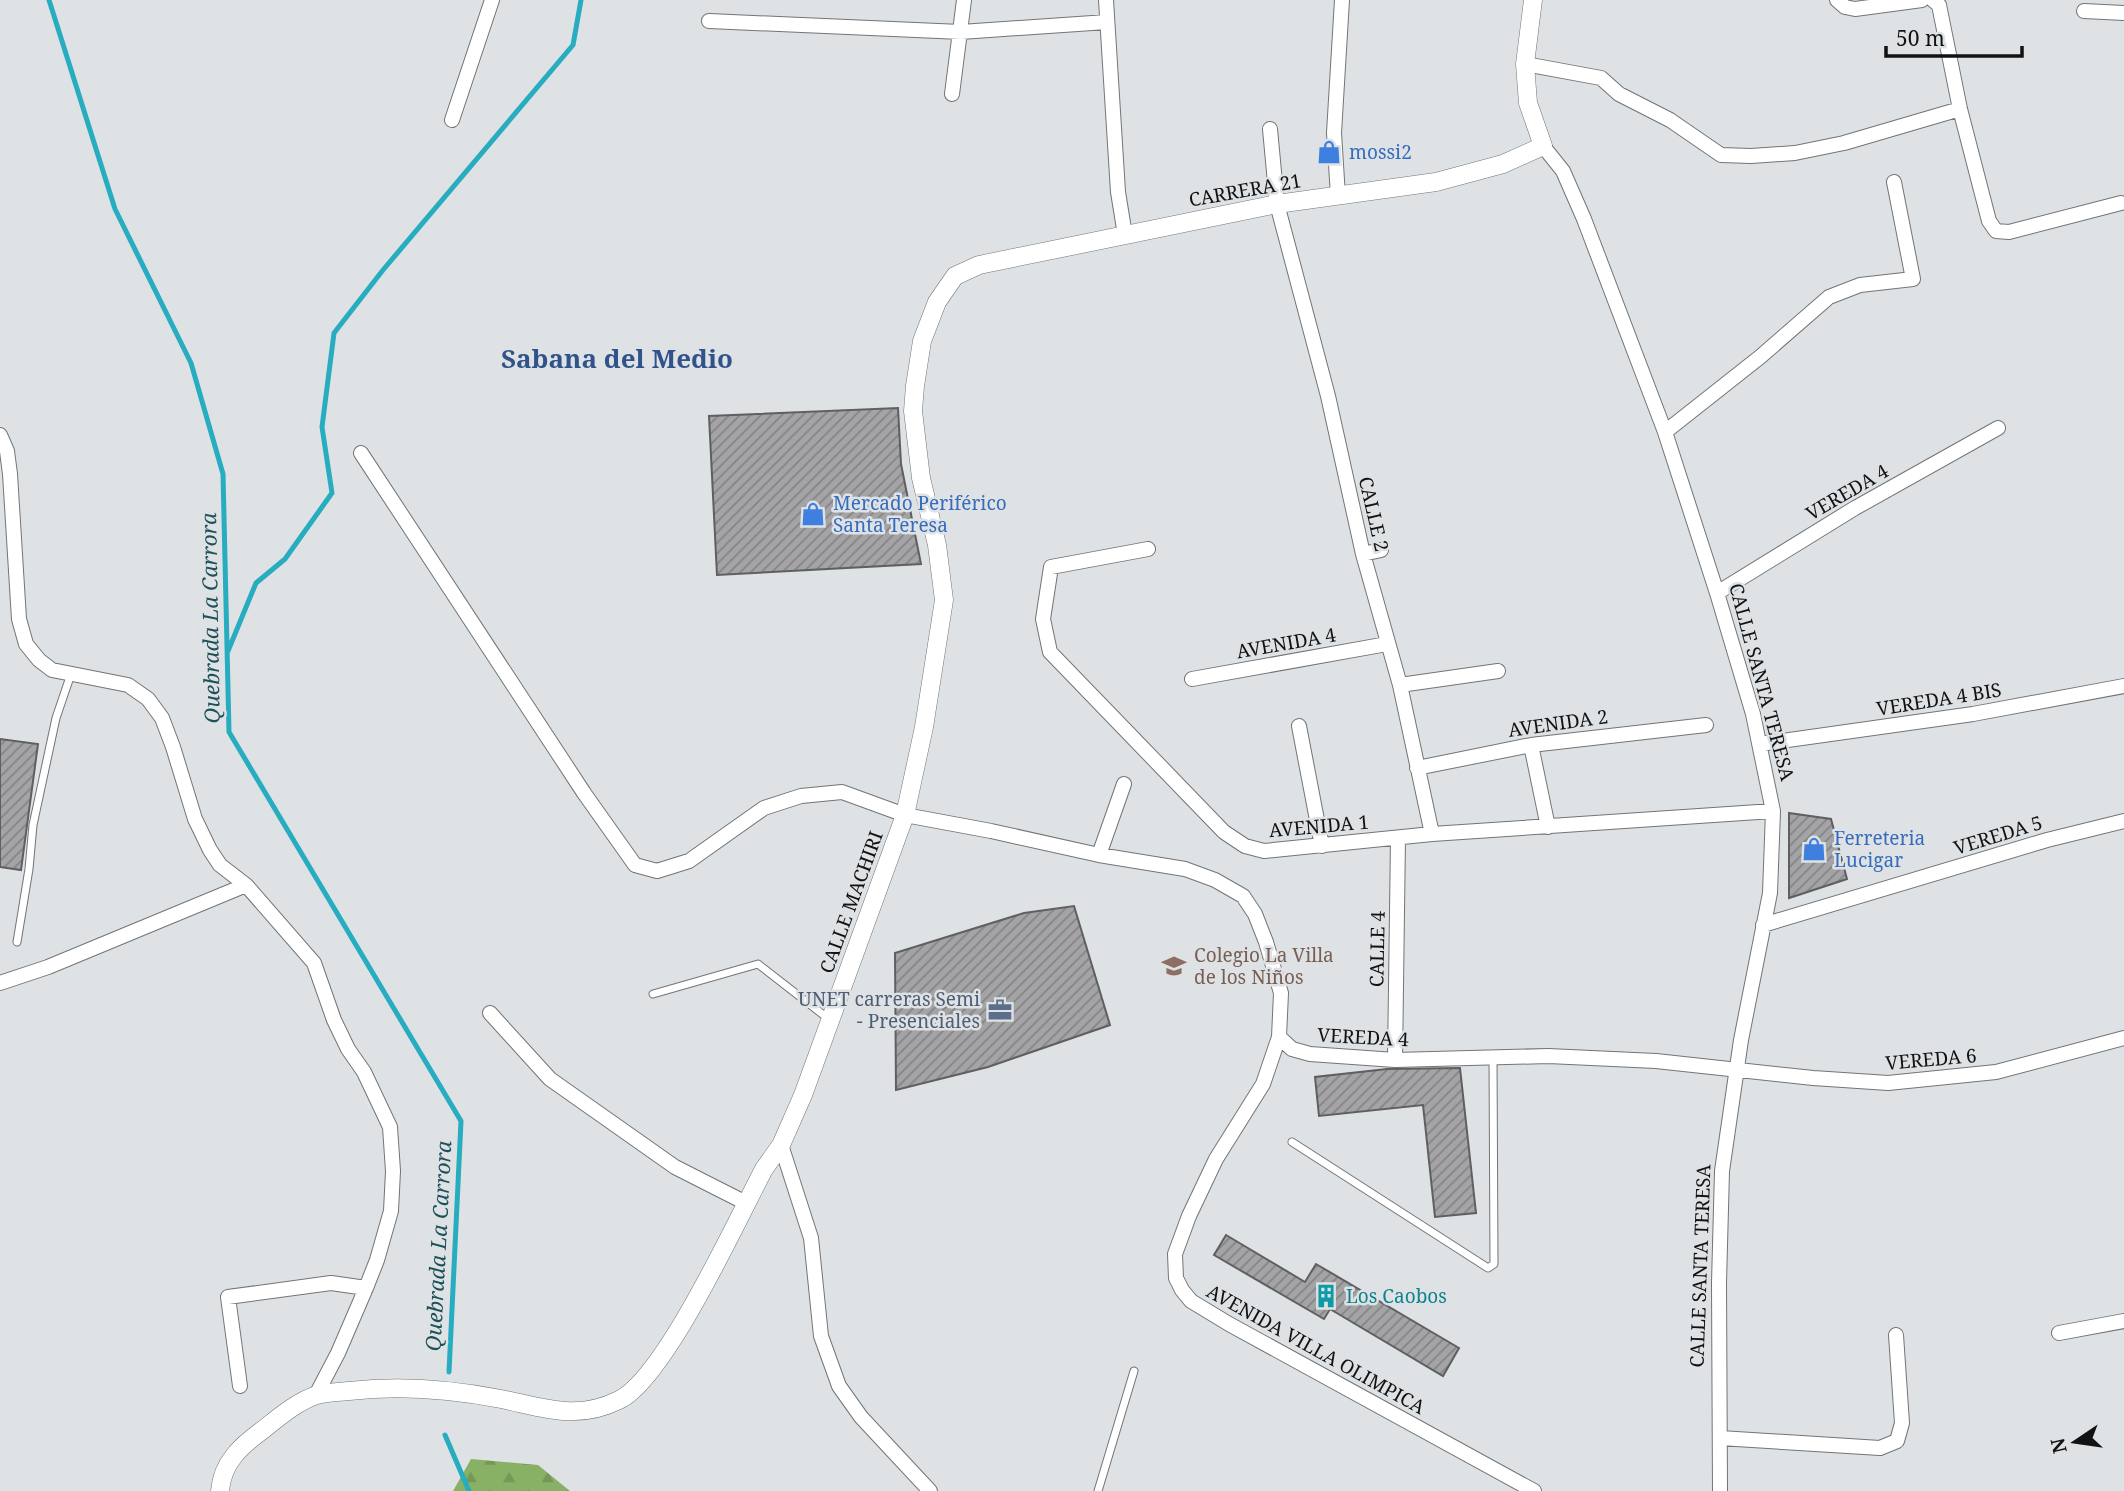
<svg xmlns="http://www.w3.org/2000/svg" width="2124" height="1491" font-family="'Noto Serif',serif">
	<style>
		.forest { fill: url(#forest-firs) }
		.lines { fill: none; stroke-linecap: round; stroke-linejoin: round }
		.stream { stroke: #27acc0; stroke-width: 5 }
		.building { fill: url(#building-hatch); stroke: #5f5f61; stroke-width: 2 }
		.service-casing { stroke: #727476; stroke-width: 9 }
		.minor-casing { stroke: #727476; stroke-width: 16 }
		.tertiary-casing { stroke: #727476; stroke-width: 19 }
		.service { stroke: #fff; stroke-width: 7 }
		.minor { stroke: #fff; stroke-width: 14 }
		.tertiary { stroke: #fff; stroke-width: 18 }
		.labels { text-anchor: middle; stroke-width: 5; stroke-linejoin: round; paint-order: stroke }
		.shop-label { font-size: 19px; fill: #366cbe; stroke: #dfe2e4; text-anchor: start }
		.street-label { font-size: 19px; fill: #111213; stroke: #dfe2e4 }
		.education-label { font-size: 19px; fill: #785e54; stroke: #dfe2e4; text-anchor: start }
		.service-label { font-size: 19px; fill: #4e5e75; stroke: #dfe2e4; text-anchor: end }
		.culture-label { font-size: 19px; fill: #0d838f; stroke: #dfe2e4; text-anchor: start }
		.water-label { font-size: 21px; font-style: italic; fill: #1d515a; stroke: #dfe2e4 }
		.district-label { font-size: 26px; font-weight: bold; fill: #31538b; stroke: #dfe2e4 }
	</style>
	<defs>
		<pattern id="forest-firs" width="22" height="20" patternUnits="userSpaceOnUse" patternTransform="scale(1.75)"><rect width="22" height="20" fill="#89b166"/><path d="M5 1l3.5 6h-7zM16 11l3.5 6h-7z" fill="#759758"/></pattern>
		<pattern id="building-hatch" width="6" height="6" patternUnits="userSpaceOnUse" patternTransform="scale(1.75)"><rect width="6" height="6" fill="#a4a4a7"/><path d="M-1 1l2-2M0 6l6-6M5 7l2-2" fill="none" stroke="#848487"/></pattern>
	</defs>
	<rect width="100%" height="100%" fill="#dfe2e4"/>
	<path class="forest" d="M471 1459 538 1465 570 1491H453Z"/>
	<g class="lines">
		<path class="stream" d="M49 0 115 209 191 363 223 474 229 732 461 1121 449 1372
			M228 651 256 583 285 559 332 493 322 427 334 333 383 270 573 45 581 0
			M445 1435 469 1491"/>
	</g>
	<path class="building" d="M898 408 901 464 921 564 717 575 709 416Z
		M0 739 38 744 21 870 0 867Z
		M1789 813 1831 819 1847 879 1789 898Z
		M1074 906 1110 1025 988 1067 896 1090 895 953 1024 913Z
		M1460 1068 1476 1213 1435 1217 1423 1105 1319 1116 1315 1077 1387 1069Z
		M1226 1235 1305 1282 1316 1264 1459 1348 1443 1376 1330 1309 1324 1319 1214 1255Z"/>
	<g class="lines">
		<g class="service-casing">
			<path id="service" d="M17 942 29 869 33 825 56 718 71 674
				M653 994 758 964 830 1020
				M1292 1142 1488 1268 1494 1264 1493 1057
				M1098 1491 1134 1371"/>
		</g>
		<g class="minor-casing">
			<path id="minor" d="M1106 0 1118 192 1125 235
				M1837 0 1845 7 1855 9 1922 0
				M1933 0 1939 5 1960 109 1989 221 1996 231 2009 232 2121 203
				M2084 11 2124 13
				M709 21 961 32 1107 22
				M1525 64 1601 78 1619 94 1670 120 1721 155 1751 156 1795 153 1844 143 1960 109
				M952 94 964 0
				M452 120 492 0
				M1270 129 1277 204 1328 396 1363 554 1400 685 1432 834
				M1543 146 1563 171 1584 219 1665 432 1717 593 1753 714 1773 811 1770 893 1741 1040 1722 1171 1719 1283 1720 1491
				M1338 196 1334 133 1342 0
				M1665 432 1760 357 1829 297 1860 285 1913 279 1894 182
				M0 435 7 451 10 474 19 619 26 644 39 660 52 670 128 685 148 699 162 718 173 747 195 819 210 850 220 865 246 885 314 963 334 1020 348 1049 364 1072 390 1127 393 1171 391 1211 377 1260 366 1288 338 1353 316 1395
				M361 453 584 793 635 865 657 871 689 861 764 808 801 796 842 792 905 815 991 831 1099 855 1185 869 1215 880 1243 896 1255 914 1266 942 1281 993 1279 1037 1263 1084 1216 1159 1189 1216 1175 1254 1176 1278 1182 1290 1191 1301 1229 1324 1534 1491
				M1148 549 1051 567 1043 619 1050 652 1224 832 1245 846 1264 851 1432 834 1773 811
				M1363 554 1381 550
				M1717 593 1855 508 1998 428
				M1192 679 1387 644
				M1400 685 1498 671
				M1299 726 1322 846
				M1760 744 1973 714 2124 686
				M1531 745 1548 827
				M1417 768 1531 745 1706 725
				M1099 855 1124 784
				M1763 925 2047 840 2124 821
				M0 983 48 967 246 885
				M490 1013 550 1079 675 1167 746 1203
				M1279 1037 1292 1049 1310 1054 1395 1060 1548 1056 1656 1061 1813 1078 1888 1083 1996 1072 2124 1038
				M1395 1060 1398 838
				M781 1145 811 1238 821 1336 839 1386 861 1417 930 1491
				M2059 1333 2124 1321
				M240 1386 228 1297 331 1283 366 1288
				M1720 1438 1880 1448 1897 1441 1902 1423 1896 1335"/>
		</g>
		<g class="tertiary-casing">
			<path id="tertiary" d="M220 1491C222 1462 242 1445 264 1429 279 1417 298 1401 317 1395 327 1392 339 1392 349 1391 400 1385 450 1389 501 1399 545 1408 577 1421 619 1400 665 1378 738 1218 764 1169L781 1145 803 1095 905 815 924 727 944 600 937 545 921 478 913 411 915 386 922 341 937 302 955 276 979 265 1277 204 1436 182 1503 164 1543 146 1528 103 1525 64 1533 0"/>
		</g>
		<use href="#service" class="service"/>
		<use href="#minor" class="minor"/>
		<use href="#tertiary" class="tertiary"/>
	</g>
	<defs>
		<g id="shop-bare" transform="scale(1.89)"><path d="M-5-2.5h2.3a2.7 3.5 0 0 1 5.4 0H5L5.5 6h-11ZM-1.5-2.5h3a1.5 2.3 0 0 0-3 0Z" fill="#3f7fe0" stroke="#dfe2e4" stroke-width="2.5" paint-order="stroke"/></g>
		<g id="school-bare" transform="scale(1.89)"><path d="M0-5L7-2L0 1L-7-2ZM-4 1L0 2.5L4 1V4Q0 6-4 4Z" fill="#8d6e63" stroke="#dfe2e4" stroke-width="2.5" paint-order="stroke"/></g>
		<g id="office-bare" transform="scale(1.89)"><path d="M-6-3h4V-5.5h4V-3h4V5H-6ZM-1-4.5V-3h2v-1.5ZM-6 0V1H6V0Z" fill="#5c6f8a" stroke="#dfe2e4" stroke-width="2.5" paint-order="stroke"/></g>
		<g id="building-bare" transform="scale(1.89)"><path d="M-4-6H4V6H1V3H-1V6H-4ZM-2.5-4.3h1.7v1.8h-1.7ZM.8-4.3h1.7v1.8H.8ZM-2.5-1h1.7V.8h-1.7ZM.8-1h1.7V.8H.8Z" fill="#0f9aa8" stroke="#dfe2e4" stroke-width="2.5" paint-order="stroke"/></g>
	</defs>
	<g fill-rule="evenodd">
		<use href="#shop-bare" x="1329" y="152"/>
		<use href="#shop-bare" x="813" y="514"/>
		<use href="#shop-bare" x="1814" y="849"/>
		<use href="#school-bare" x="1174" y="966"/>
		<use href="#office-bare" x="1000" y="1010"/>
		<use href="#building-bare" x="1326" y="1296"/>
	</g>
	<g class="labels">
		<g class="shop-label">
			<text x="1349" y="159">mossi2</text>
			<text x="833" y="510">Mercado Periférico<tspan x="833" dy="22">Santa Teresa</tspan></text>
			<text x="1834" y="845">Ferreteria<tspan x="1834" dy="22">Lucigar</tspan></text>
		</g>
		<g class="street-label">
			<text transform="translate(1245 190) rotate(-10)" y="7">CARRERA 21</text>
			<text transform="translate(1847 492) rotate(-30)" y="7">VEREDA 4</text>
			<text transform="translate(1374 514) rotate(77)" y="7">CALLE 2</text>
			<text transform="translate(1286 643) rotate(-10)" y="7">AVENIDA 4</text>
			<text transform="translate(1762 682) rotate(75)" y="7">CALLE SANTA TERESA</text>
			<text transform="translate(1939 699) rotate(-9)" y="7">VEREDA 4 BIS</text>
			<text transform="translate(1558 723) rotate(-8)" y="7">AVENIDA 2</text>
			<text transform="translate(1319 826) rotate(-5)" y="7">AVENIDA 1</text>
			<text transform="translate(1998 835) rotate(-17)" y="7">VEREDA 5</text>
			<text transform="translate(851 902) rotate(-70)" y="7">CALLE MACHIRI</text>
			<text transform="translate(1377 949) rotate(-89)" y="7">CALLE 4</text>
			<text transform="translate(1363 1037) rotate(3)" y="7">VEREDA 4</text>
			<text transform="translate(1931 1059) rotate(-5)" y="7">VEREDA 6</text>
			<text transform="translate(1700 1266) rotate(-88)" y="7">CALLE SANTA TERESA</text>
			<text transform="translate(1316 1349) rotate(29)" y="7">AVENIDA VILLA OLIMPICA</text>
		</g>
		<g class="education-label">
			<text x="1194" y="962">Colegio La Villa<tspan x="1194" dy="22">de los Niños</tspan></text>
		</g>
		<g class="service-label">
			<text x="980" y="1006">UNET carreras Semi<tspan x="980" dy="22">- Presenciales</tspan></text>
		</g>
		<g class="culture-label">
			<text x="1346" y="1303">Los Caobos</text>
		</g>
		<g class="water-label">
			<text transform="translate(211 618) rotate(-91)" y="7">Quebrada La Carrora</text>
			<text transform="translate(439 1246) rotate(-87)" y="7">Quebrada La Carrora</text>
		</g>
		<g class="district-label">
			<text x="617" y="368">Sabana del Medio</text>
		</g>
	</g>
	<g transform="translate(2075 1442) rotate(257)" stroke="#dfe2e4" stroke-width="5" paint-order="stroke">
	<path d="M0-5L12 26L0 18L-12 26Z" fill="#111213"/>
	<text y="-10" font-size="19" font-weight="bold" text-anchor="middle" fill="#111213">N</text>
	</g>
	<path d="M1886 46v10h136v-10" fill="none" stroke="#111213" stroke-width="3.5"/>
	<text x="1896" y="46" font-size="21" fill="#111213" stroke="#dfe2e4" stroke-width="5" paint-order="stroke">50 m</text>
</svg>
